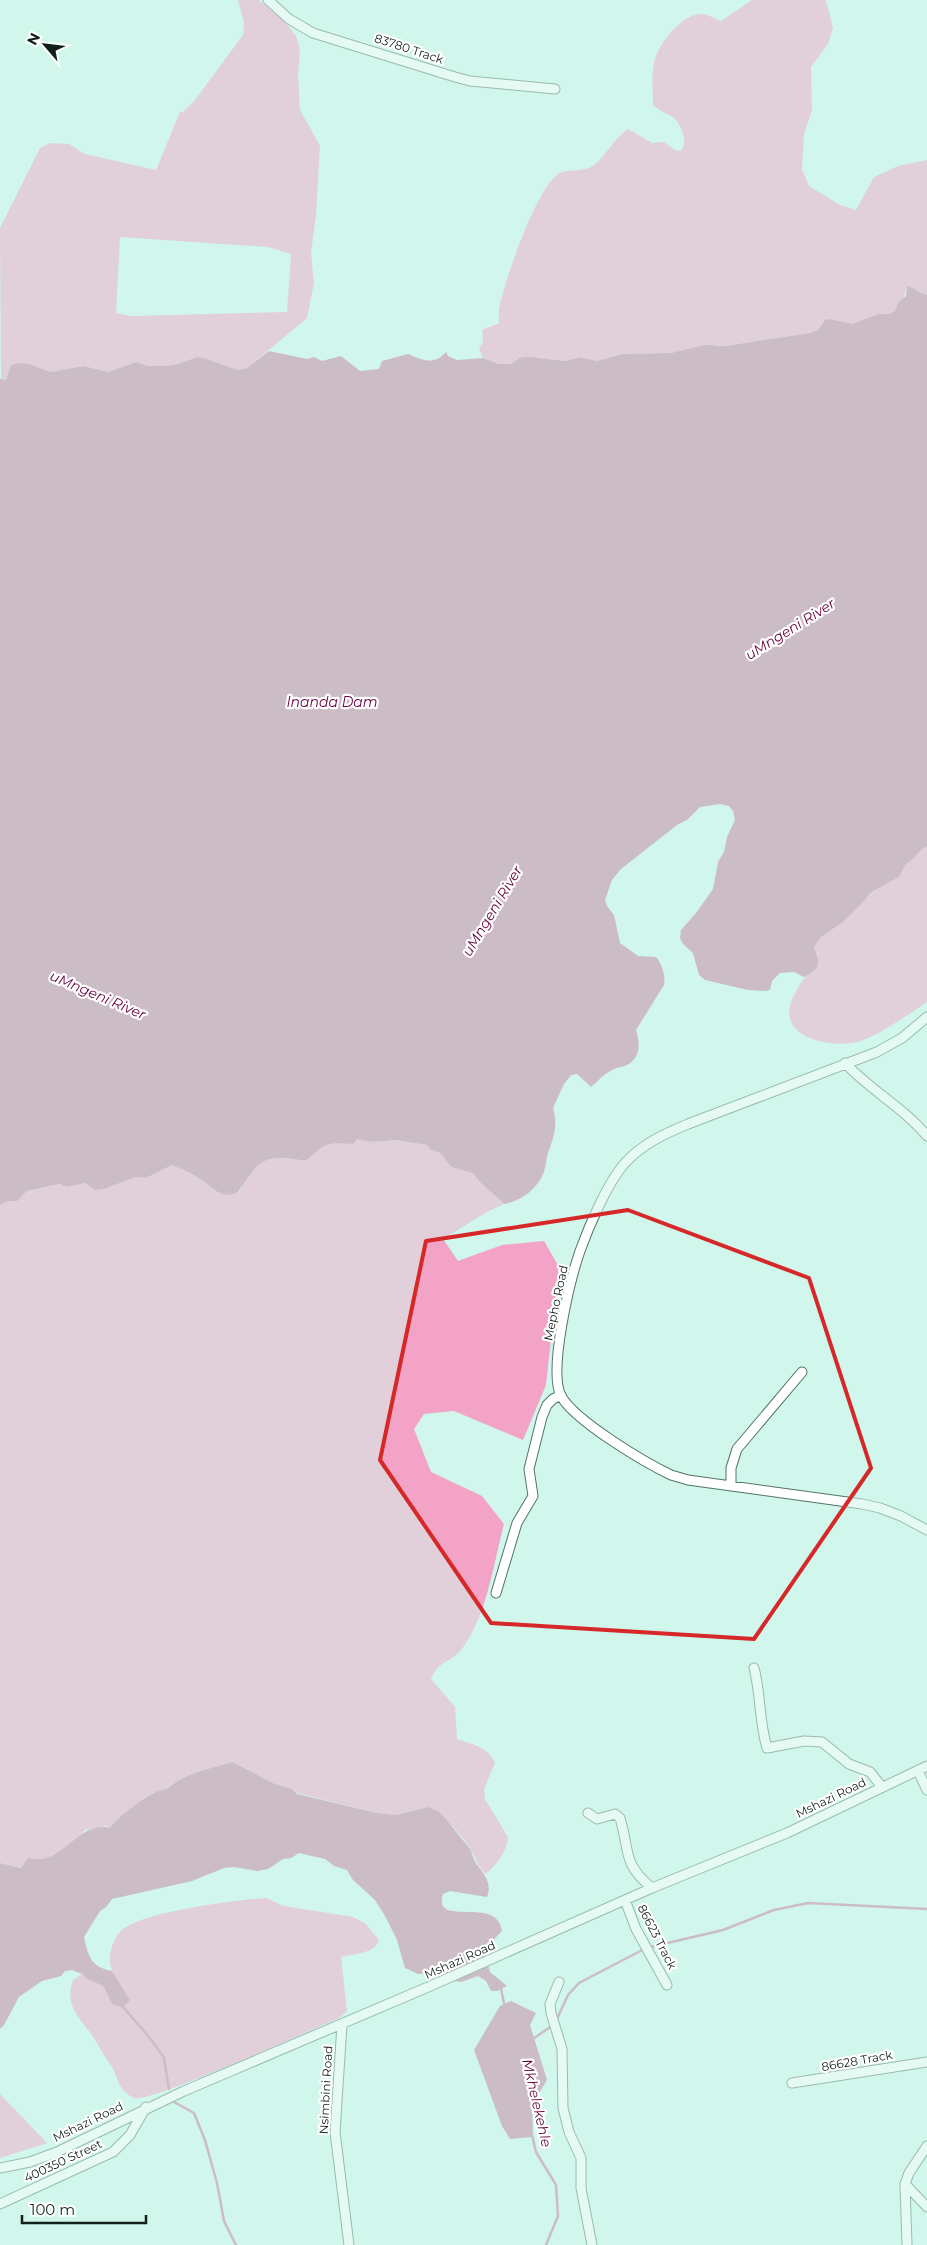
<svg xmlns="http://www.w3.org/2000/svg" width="927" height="2245" font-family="Montserrat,sans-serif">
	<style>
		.green { fill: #f3a3c5; fill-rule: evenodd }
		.water { fill: #c6769a }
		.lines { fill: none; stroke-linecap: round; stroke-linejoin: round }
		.stream { stroke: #c6769a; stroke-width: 2.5 }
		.minor-casing { stroke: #52746a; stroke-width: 11 }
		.minor { stroke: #fff; stroke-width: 9 }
		.marked { fill: none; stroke: #d62828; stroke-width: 4; stroke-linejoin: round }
		.labels { text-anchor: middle; stroke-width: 4.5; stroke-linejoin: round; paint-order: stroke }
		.street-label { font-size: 12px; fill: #12201c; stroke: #fff }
		.water-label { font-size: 14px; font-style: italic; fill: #66003e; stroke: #fff }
	</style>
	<rect width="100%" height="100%" fill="#d1f6eb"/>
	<path class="green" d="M238 0H259L284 21 296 36 300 50 298 74 300 110 320 146 316 215 311 253 314 283 307 318 247 368 238 370 204 358 197 357 178 364 166 366H148L136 362 108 372 84 366 50 372 11 365 6 380 1 381 0 228 40 148 50 143 69 144 85 154 156 170 180 112H183L195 100 243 35 244 23ZM120 237 268 247 291 254 287 312 132 316 116 313Z
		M752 0H826L833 28 828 44 811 67 812 110 804 134 802 169 809 186 840 205 856 210 874 177 898 166 927 160V295L907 286C907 293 897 312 890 314 886 315 882 314 878 315 870 317 861 324 852 324 845 323 834 320 825 320L818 330 810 333 725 346 718 345 671 353 622 354 597 361 580 357 566 361 536 358H518L511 364H499L483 358 479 349 483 341 482 330 499 323C499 317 498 310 500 304 506 278 537 185 560 173 571 168 584 173 594 165 607 155 613 139 628 129L652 143 664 142 675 150 681 151C688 142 682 126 674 118 667 113 660 112 653 105 653 92 651 76 654 63 657 45 683 12 703 14 709 15 716 19 721 21Z
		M927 847V1002C911 1013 875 1038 857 1042 838 1047 797 1042 790 1019 787 1010 792 998 797 990 802 980 804 977 814 972L818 955 814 947 821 937 843 922 865 900 870 893 899 877 906 864 912 860 922 849Z
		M357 1139 372 1142 396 1140 427 1145 431 1150C446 1152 444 1163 454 1168 460 1170 468 1171 475 1174 482 1187 494 1193 504 1204L487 1212 443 1239 458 1261 502 1245 544 1241 559 1267 546 1385 523 1440 454 1411 424 1414 414 1429 431 1472 482 1496 504 1524C494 1562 486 1619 461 1650 450 1663 439 1660 431 1679L455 1707 457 1739C471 1744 489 1747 495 1763L484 1789 485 1799 508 1837C507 1852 497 1865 485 1874 478 1866 475 1857 470 1848 458 1830 445 1818 428 1807L396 1815 377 1813 297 1793 292 1789 275 1784 232 1762C210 1769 184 1773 167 1789 153 1789 118 1816 110 1828L106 1826 85 1830C76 1841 63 1851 50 1857 40 1861 27 1858 21 1868L0 1863V1205L7 1201 21 1197 27 1191 61 1184 68 1187 85 1183 104 1189 136 1177 146 1178 172 1165C182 1169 193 1173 201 1180 218 1192 215 1194 238 1193 252 1175 254 1157 282 1158 290 1158 298 1161 306 1160 314 1153 326 1141 337 1141 345 1141 349 1142 357 1139Z
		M266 1898 284 1906 353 1917 365 1923 379 1940C375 1954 353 1954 341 1957L347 2011 339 2018C313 2029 150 2103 135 2098 120 2093 119 2081 113 2069 108 2061 102 2052 97 2043 84 2020 63 2010 73 1980L82 1974 87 1979 103 1986 107 1994 130 2000C125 1991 115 1979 112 1970 107 1958 112 1940 121 1931 140 1912 237 1900 266 1898Z
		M0 2094 47 2143 0 2158Z"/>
	<path class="water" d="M907 286C915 288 919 293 927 295V847L922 849 912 860 906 864 899 877 870 893 865 900 843 922 821 937 814 947C821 963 820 970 804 977L794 972 780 973 772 981 770 990 765 991 748 990 705 980 699 975 693 953 683 944 680 938 681 930 696 913 713 889 718 862 724 852 727 837 735 820 733 811 729 806 720 804 700 807 687 820 677 825 621 869 612 880 605 900 607 906 614 915 620 943 638 956 656 957C662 964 666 976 664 985L636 1030C640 1043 641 1058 627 1065 623 1067 617 1067 612 1070 604 1074 598 1081 591 1087L577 1074 571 1075 564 1084 553 1108C558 1124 554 1137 548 1153 546 1159 546 1166 544 1172 537 1189 522 1201 504 1204 494 1193 482 1187 474 1174 468 1171 460 1170 454 1168 444 1163 446 1152 431 1150L427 1145 396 1140 372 1142 357 1139 353 1144C327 1142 326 1142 307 1160 298 1161 291 1158 282 1158 254 1157 252 1176 237 1193 220 1199 214 1188 200 1179 192 1173 181 1169 172 1165L146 1178 136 1177 104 1189 95 1190 85 1183 68 1187 60 1184 27 1191 17 1201H7L0 1205V379L6 380 11 365 18 363 29 364 50 372 84 366 108 372 136 362 148 366H166L178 364 197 357 204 358 238 370 247 368 269 351 307 359 314 357 322 361 341 356 360 371 379 369 382 361 408 354C422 360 434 366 446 352L448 356 457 360 483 358 499 364H511L519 358 528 357 566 361 580 357 597 361 622 354 671 353 706 345 725 346 810 333 818 330 825 320 829 319 852 324 879 314H889L895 311 898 303 906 296Z
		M232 1762 275 1784 292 1789 297 1794 377 1813 396 1815 428 1807 438 1811 445 1818 471 1850C474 1869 495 1877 487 1897L450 1891 443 1894C432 1929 498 1894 502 1931L484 1950 490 1972 507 1986 497 1991H491L486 1981 478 1976 461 1982 454 1981 444 1972 418 1974 405 1968 397 1940 385 1916 375 1900 353 1880 347 1870 334 1866 325 1859 299 1853 291 1858 283 1859 268 1869 257 1871 234 1867 224 1868 192 1881 112 1899 106 1907 100 1911 84 1937C88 1956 91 1967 112 1971L130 2000 123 2007 113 2005 103 1986 87 1979 82 1974 72 1970 65 1971 61 1976 42 1981 19 1997 4 2025 0 2029V1863L21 1868 28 1858C62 1868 78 1819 110 1828 118 1816 153 1789 167 1789 184 1773 210 1769 232 1762Z
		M511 2001 536 2013 530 2025 547 2080 532 2105 533 2137 510 2139 502 2126 474 2050 500 2006Z"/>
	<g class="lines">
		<path class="stream" d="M501 1989 505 2008
			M123 2007 150 2038 164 2058 169 2089
			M556 2021 568 1995 579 1983 646 1948 723 1930 774 1910 808 1903 927 1909
			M533 2039 553 2025
			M174 2102 194 2113 205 2140 217 2183 224 2221 236 2245
			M532 2135 536 2152 556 2185 558 2216 546 2245"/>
		<g class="minor-casing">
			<path id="minor" d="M268 0 289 19 313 33 455 77 470 81 555 89
				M927 1017 902 1038 877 1052 688 1124C664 1134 642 1144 624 1164 607 1184 589 1226 580 1251 570 1280 548 1370 561 1396 575 1421 644 1462 671 1475L688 1480 862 1504 880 1508 901 1516 927 1530
				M845 1063C870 1090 904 1108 927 1136
				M731 1486V1468L737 1449 802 1372
				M496 1593 517 1523 533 1496 529 1469 542 1417 547 1405 553 1399 561 1395
				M754 1668C761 1694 759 1722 767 1748L804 1741 822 1742 849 1764 870 1772 882 1787
				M918 1771 927 1790
				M588 1813 597 1819 615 1814 620 1818C630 1851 622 1864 652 1888
				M625 1900 636 1929 667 1985
				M559 1982 550 2004 551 2013 562 2049 563 2108 569 2132 581 2158V2188L592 2245
				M342 2025 335 2132 349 2245
				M792 2083 927 2062
				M0 2168 30 2162 57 2152 184 2091 428 1987 652 1888 787 1833 927 1766
				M905 2184 927 2207
				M0 2204 113 2152 130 2135 146 2107
				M907 2245 905 2184 909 2173 927 2146"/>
		</g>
		<use href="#minor" class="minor"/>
	</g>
	<path d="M0 0H927V2245H0ZM628 1210 809 1278 871 1468 754 1639 491 1623 380 1460 426 1241Z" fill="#d1f6eb" fill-opacity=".55" fill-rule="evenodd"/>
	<path class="marked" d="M628 1210 809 1278 871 1468 754 1639 491 1623 380 1460 426 1241Z"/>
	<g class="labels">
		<g class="street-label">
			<text transform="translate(409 49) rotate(18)" y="4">83780 Track</text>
			<text transform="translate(556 1303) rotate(-78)" y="4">Mepho Road</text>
			<text transform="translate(831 1798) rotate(-26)" y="4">Mshazi Road</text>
			<text transform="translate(657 1937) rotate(63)" y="4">86623 Track</text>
			<text transform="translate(460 1960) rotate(-24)" y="4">Mshazi Road</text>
			<text transform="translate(857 2061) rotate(-10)" y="4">86628 Track</text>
			<text transform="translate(326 2090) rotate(-87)" y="4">Nsimbini Road</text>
			<text transform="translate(88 2122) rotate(-26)" y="4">Mshazi Road</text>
			<text transform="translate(63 2161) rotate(-25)" y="4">400350 Street</text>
		</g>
		<g class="water-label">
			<text transform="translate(790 629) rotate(-32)" y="5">uMngeni River</text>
			<text x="332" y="707">Inanda Dam</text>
			<text transform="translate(492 911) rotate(-59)" y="5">uMngeni River</text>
			<text transform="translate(98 995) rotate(23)" y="5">uMngeni River</text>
			<text transform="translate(537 2103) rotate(77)" y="5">Mkhelekehle</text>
		</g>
	</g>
	<g transform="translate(45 45) rotate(298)" stroke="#ffffff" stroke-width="4" paint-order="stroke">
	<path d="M0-4L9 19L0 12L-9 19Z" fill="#12201c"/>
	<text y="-8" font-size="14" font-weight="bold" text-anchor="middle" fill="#12201c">N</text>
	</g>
	<path d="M22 2215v8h124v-8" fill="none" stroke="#12201c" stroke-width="2.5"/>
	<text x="30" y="2215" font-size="15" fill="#12201c" stroke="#ffffff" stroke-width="4" paint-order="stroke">100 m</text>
</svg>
